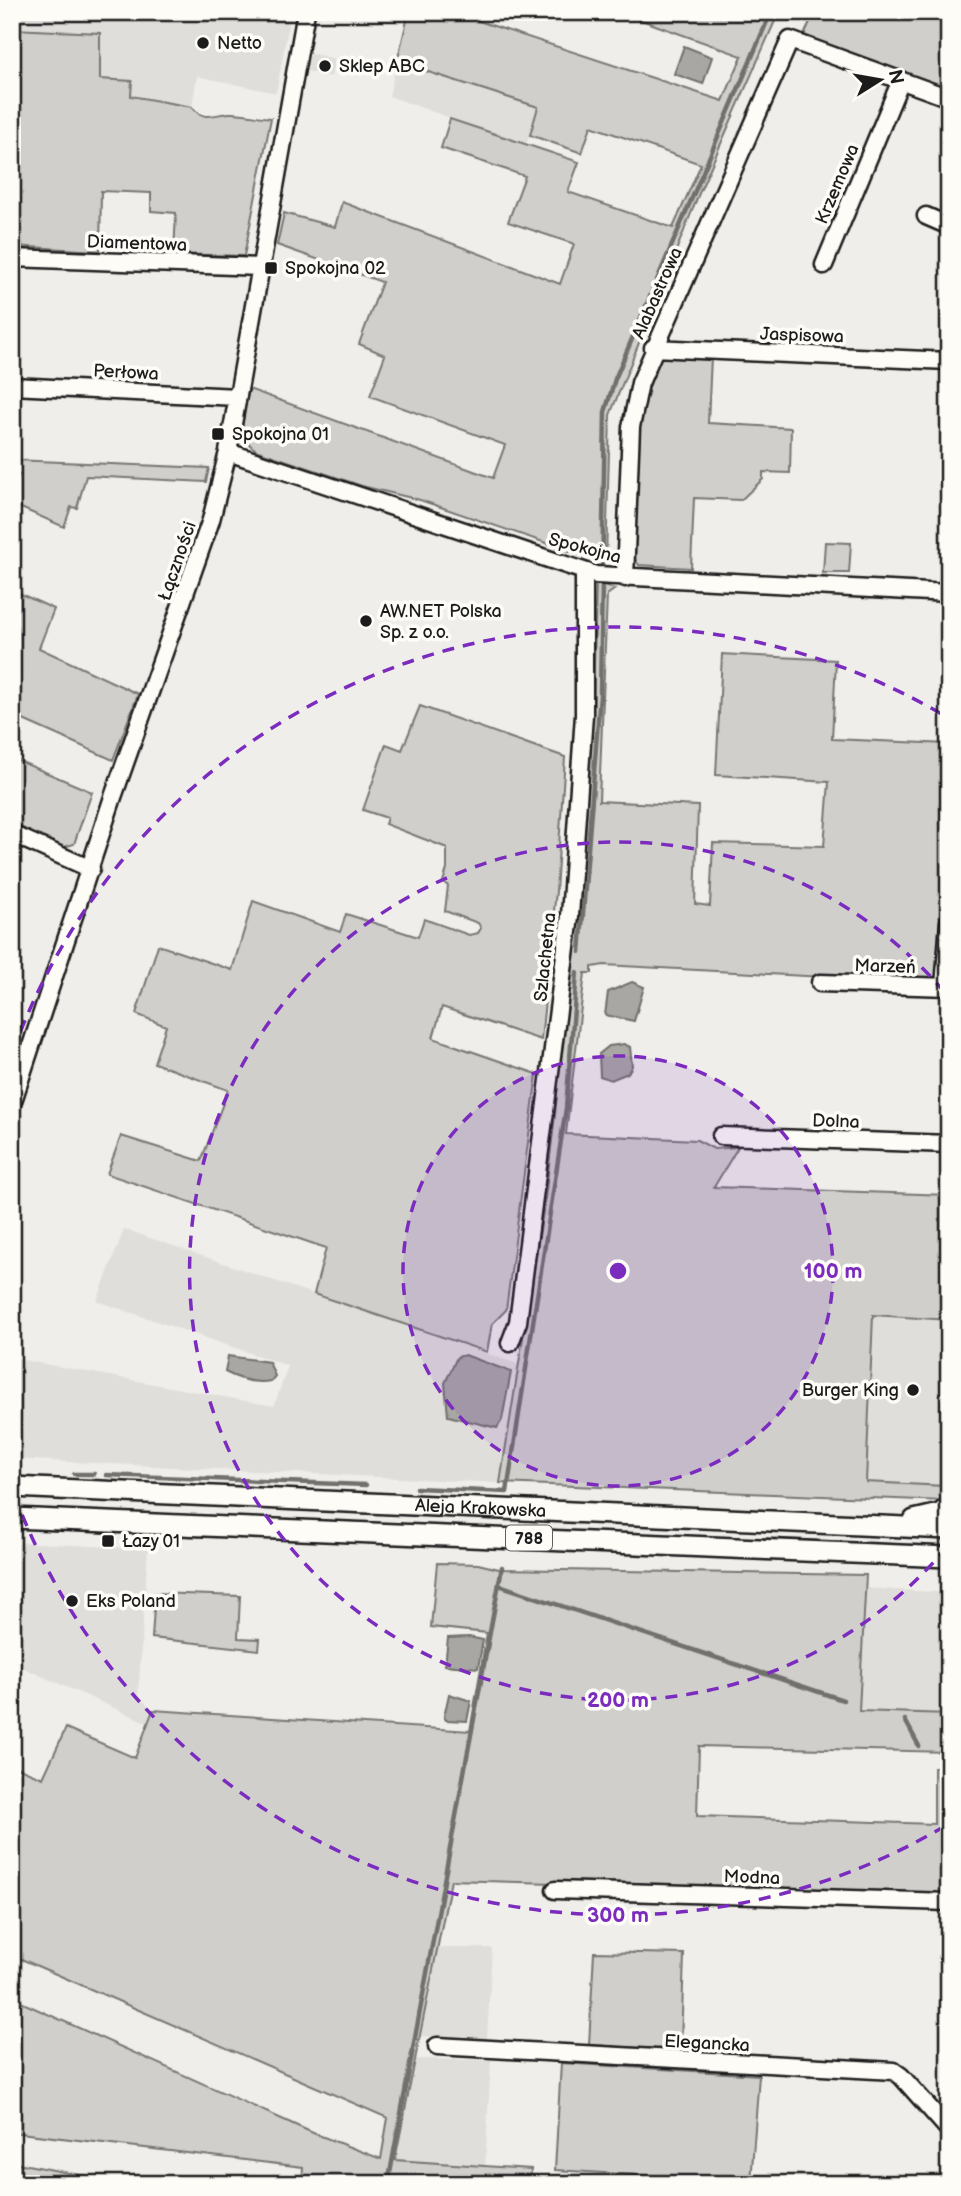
<svg xmlns="http://www.w3.org/2000/svg" width="961" height="2196" font-family="'Balsamiq Sans',sans-serif">
	<style>
		.built { fill: #e0deda }
		.green { fill: #d0cfcc; stroke: #767674; stroke-width: 2 }
		.water { fill: #a8a7a3; stroke: #706f6d; stroke-width: 2 }
		.lines { fill: none; stroke-linecap: round; stroke-linejoin: round }
		.stream { stroke: #706f6d; stroke-width: 4.5 }
		.minor-casing { stroke: #1c1c1c; stroke-width: 21 }
		.major-casing { stroke: #1c1c1c; stroke-width: 24 }
		.minor { stroke: #fdfcf7; stroke-width: 16 }
		.major { stroke: #fdfcf7; stroke-width: 19 }
		.ring { fill: none; stroke: #7b2cbf; stroke-width: 3.5; stroke-dasharray: 12 9 }
		.poi-dot { fill: #1c1c1c; stroke: #fdfcf7; stroke-width: 2.5 }
		.labels { text-anchor: middle; stroke-width: 7; stroke-linejoin: round; paint-order: stroke }
		.shield { fill: #fdfcf7; stroke: #605f5e; stroke-width: 2 }
		.shield-label { font-size: 16px; font-weight: bold; fill: #1c1c1c }
		.poi-label { font-size: 18px; fill: #1c1c1c; stroke: #fdfcf7; text-anchor: start }
		.street-label { font-size: 18px; fill: #1c1c1c; stroke: #fdfcf7 }
		.centre { fill: #7b2cbf; stroke: #fdfcf7; stroke-width: 3.5 }
		.ring-label { font-size: 21px; text-anchor: middle; font-weight: bold; fill: #7b2cbf; stroke: #fdfcf7; stroke-width: 7; stroke-linejoin: round; paint-order: stroke }
	</style>
	<rect width="100%" height="100%" fill="#f0eeea"/>
	<filter id="ink" filterUnits="userSpaceOnUse"><feTurbulence type="fractalNoise" baseFrequency=".0143" numOctaves="2"/><feDisplacementMap in="SourceGraphic" scale="14" xChannelSelector="R" yChannelSelector="G"/><feConvolveMatrix kernelMatrix="1 2 1 2 8 2 1 2 1" color-interpolation-filters="sRGB"/></filter>
	<g filter="url(#ink)">
		<path class="built" d="M12 12H291L276 93 197 76 192 107 131 96V81L100 80V33L12 29Z
			M310 53 335 59 331 77 307 71Z
			M397 62 539 107 526 145 389 96Z
			M124 1229 520 1365 499 1483 12 1459V1358L274 1406 288 1366 97 1301Z
			M873 1315 949 1320V1477H945V1486L866 1482Z
			M19 1542 148 1549 138 1696 153 1710 148 1723 12 1663V1583Z
			M865 1588 949 1593V1714L859 1711Z
			M436 1948H492L487 2040 421 2036Z
			M414 2059 491 2060 485 2166 394 2161Z"/>
		<path class="green" d="M409 12H451L723 101 742 56 619 12H779L700 191 610 415 606 560 590 558 420 500 362 486 258 451C233 437 245 412 249 389L493 478 505 445 370 396 385 355 359 344 382 282 277 245 284 213 335 227 342 202 560 284 574 244 508 222 525 176 441 148 450 119 579 162 568 192 673 228 701 164 591 126 582 153 530 135 538 107 397 62Z
			M814 12H949V91L803 38Z
			M12 29 100 33V79L132 81 131 96 192 107C204 122 214 114 229 113 242 112 258 117 271 118L244 256 174 254 176 213 151 211V193L101 191 100 251 12 246Z
			M667 354 711 357 708 423 791 428 790 473 763 472V479L741 500 694 498 691 568 639 565 631 554 639 421 657 361Z
			M12 460 209 468 206 482 86 476 77 508 71 507 64 527 12 504V491L19 475 12 474Z
			M825 542 851 543 849 573H823Z
			M596 583 615 589 607 595 599 801 698 806 695 904 710 906 713 843 824 846 829 782 716 775 722 654 836 660 832 739 949 744V817L936 983 604 965 592 967V973H585L566 1134 697 1140 714 1149 738 1147 714 1187 949 1195V1237H941L949 1320 873 1315 866 1482 945 1486 944 1501 500 1483 545 1199 555 1115 593 708Z
			M12 590 54 609 39 648 138 694 113 760 12 715Z
			M420 706 565 757 556 891 541 1040 442 1007 433 1038 537 1074 506 1310 492 1324 487 1352 314 1294 326 1248 107 1174 121 1136 201 1161 228 1090 154 1063 166 1026 136 1014 158 945 232 970 253 901 340 932 346 914 418 937 424 919 469 935 478 933 481 928 478 923 445 911 448 886 443 882 447 869V848L385 824 387 818 363 810 386 744 402 750Z
			M12 758 92 792 74 844 61 848 12 827Z
			M437 1563 478 1564 499 1569 866 1575 859 1711 949 1714V1752L699 1746 697 1816 934 1824V1767H949V1894L451 1880 395 2160 531 2169 530 2184H302L303 2167 12 2132V1998L313 2133 381 2159 388 2118 12 1955V1765L43 1778 66 1728 135 1758 153 1710 470 1731 487 1633 431 1627Z
			M155 1593 240 1596 238 1638 260 1639 259 1650 152 1638Z
			M594 1952 684 1954 681 2046 686 2051 589 2045Z
			M561 2063 759 2075 751 2182 555 2170Z
			M12 2162 126 2184H12Z"/>
		<path class="water" d="M684 46 712 57 703 84 674 74Z
			M632 982 644 987 634 1021 605 1015 608 992Z
			M624 1044 630 1047 632 1066 628 1073 611 1080 600 1076 599 1054 609 1046Z
			M465 1355 511 1372 502 1420 497 1428 448 1416 445 1383 457 1357Z
			M228 1356 269 1362 275 1376 271 1381C254 1384 240 1380 225 1372Z
			M469 1637 483 1640 478 1668 445 1665 448 1638Z
			M449 1694 471 1701 467 1721 446 1720 444 1717Z"/>
		<g class="lines">
			<path class="stream" d="M580 952 600 695 605 412 615 379 771 12
				M74 1474H94
				M106 1475 366 1485
				M416 1488 507 1492 566 1108 577 972
				M499 1585 843 1700
				M905 1720 919 1746
				M388 2184 502 1567"/>
			<g class="minor-casing">
				<path id="minor" d="M926 216 949 226
					M12 258 261 267
					M824 265 901 80
					M653 348 949 361
					M12 386 237 397
					M228 452 596 575 949 593
					M625 578 631 427 640 383 790 40 949 98
					M12 834 91 869
					M820 983 949 987
					M944 987 949 922
					M12 1104 113 797 211 520 228 452 306 12
					M721 1136 949 1144
					M510 1343 518 1322 570 916 584 715V572
					M555 1890 949 1902
					M437 2046 894 2071 901 2076 949 2130"/>
			</g>
			<g class="major-casing">
				<g id="major">
					<path id="s1" d="M12 1487 949 1529"/>
					<path d="M12 1518 949 1557"/>
					<path d="M914 1520 940 1514 949 1507"/>
				</g>
			</g>
			<use href="#minor" class="minor"/>
			<use href="#major" class="major"/>
		</g>
	</g>
	<circle cx="618" cy="1271" r="215" fill="#7b2cbf" fill-opacity=".12"/>
	<g class="ring">
		<circle cx="618" cy="1271" r="215"/>
		<path d="M947 1547A429 429 0 1 1 947 995"/>
		<path d="M945 1826A644 644 0 0 1 13 1491M13 1051A644 644 0 0 1 945 716"/>
	</g>
	<g class="poi-dot">
		<circle cx="203" cy="43" r="7"/>
		<circle cx="325" cy="66" r="7"/>
		<rect x="264" y="261" width="14" height="14" rx="3.5"/>
		<rect x="211" y="427" width="14" height="14" rx="3.5"/>
		<circle cx="366" cy="621" r="7"/>
		<circle cx="913" cy="1390" r="7"/>
		<rect x="101" y="1534" width="14" height="14" rx="3.5"/>
		<circle cx="72" cy="1601" r="7"/>
	</g>
	<g class="labels">
		<rect class="shield" x="506" y="1525.5" width="46" height="25" rx="5"/>
		<g class="shield-label">
			<text x="529" y="1544">788</text>
		</g>
		<g class="poi-label">
			<text x="217" y="49">Netto</text>
			<text x="339" y="72">Sklep ABC</text>
			<text x="285" y="274">Spokojna 02</text>
			<text x="232" y="440">Spokojna 01</text>
			<text x="380" y="617">AW.NET Polska<tspan x="380" dy="21">Sp. z o.o.</tspan></text>
			<text x="899" y="1396" text-anchor="end">Burger King</text>
			<text x="122" y="1547">Łazy 01</text>
			<text x="86" y="1607">Eks Poland</text>
		</g>
		<g class="street-label">
			<text transform="translate(837 184) rotate(-67)" y="6">Krzemowa</text>
			<text transform="translate(137 243) rotate(2)" y="6">Diamentowa</text>
			<text transform="translate(657 293) rotate(-66)" y="6">Alabastrowa</text>
			<text transform="translate(802 335) rotate(2)" y="6">Jaspisowa</text>
			<text transform="translate(126 372) rotate(3)" y="6">Perłowa</text>
			<text transform="translate(585 548) rotate(15)" y="6">Spokojna</text>
			<text transform="translate(177 561) rotate(-71)" y="6">Łączności</text>
			<text transform="translate(545 957) rotate(-84)" y="6">Szlachetna</text>
			<text transform="translate(885 966) rotate(2)" y="6">Marzeń</text>
			<text transform="translate(836 1121) rotate(2)" y="6">Dolna</text>
			<text dy="6" stroke="none"><textPath href="#s1" startOffset="469">Aleja Krakowska</textPath></text>
			<text transform="translate(752 1877) rotate(2)" y="6">Modna</text>
			<text transform="translate(707 2043) rotate(3)" y="6">Elegancka</text>
		</g>
	</g>
	<circle cx="618" cy="1271" r="10" class="centre"/>
	<g class="ring-label">
		<text x="833" y="1278">100 m</text>
		<text x="618" y="1707">200 m</text>
		<text x="618" y="1922">300 m</text>
	</g>
	<rect width="961" height="2196" fill="none" stroke="#fdfcf7" stroke-width="42"/>
	<rect x="21" y="21" width="919" height="2154" fill="none" stroke="#1c1c1c" stroke-width="2.5" filter="url(#ink)"/>
	<g transform="translate(880 80) rotate(79)" stroke="#fdfcf7" stroke-width="5" paint-order="stroke">
	<path d="M0-5L12 26L0 18L-12 26Z" fill="#1c1c1c"/>
	<text y="-10" font-size="19" font-weight="bold" text-anchor="middle" fill="#1c1c1c">N</text>
	</g>
</svg>
